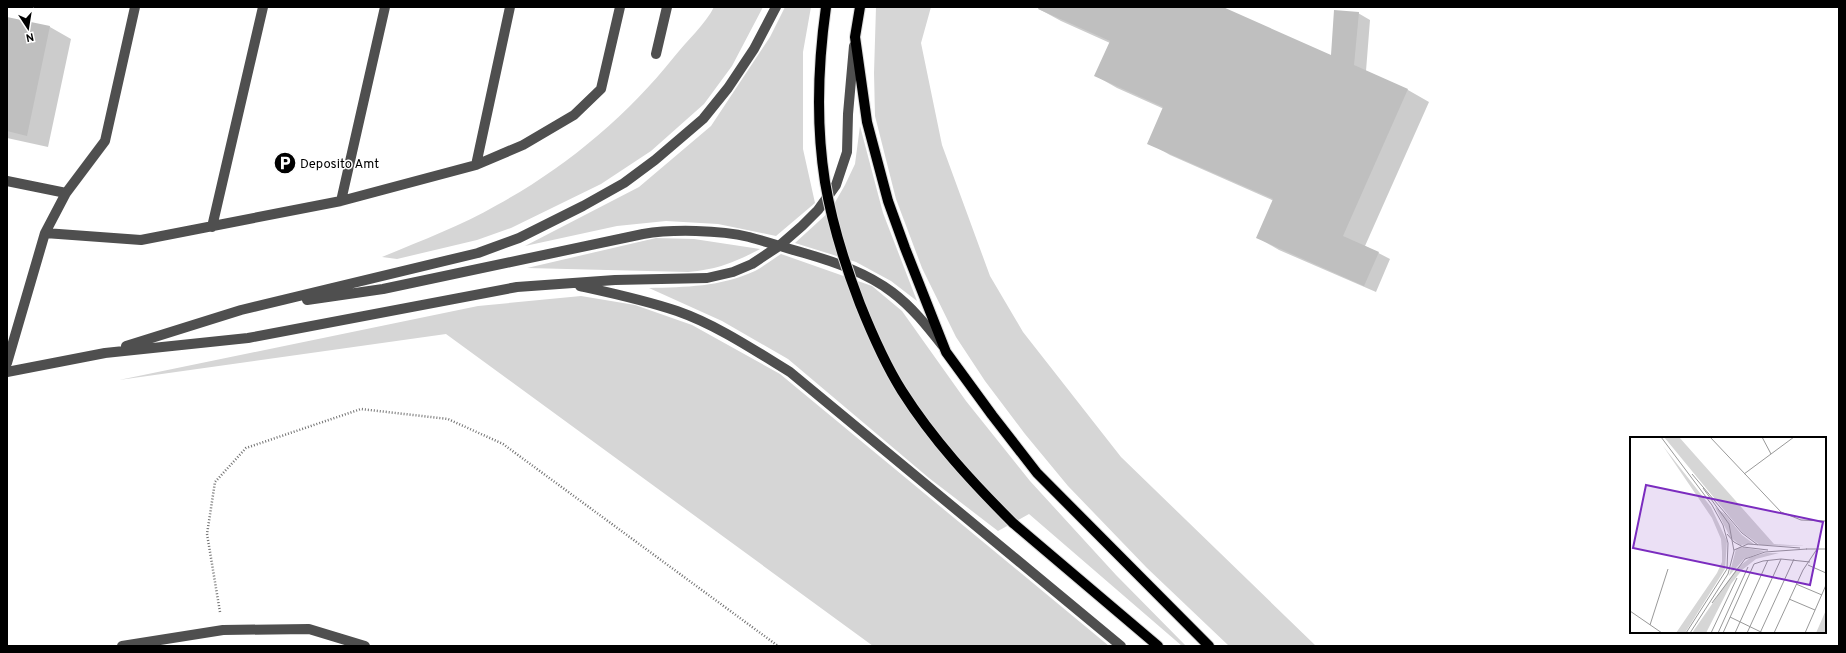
<svg xmlns="http://www.w3.org/2000/svg" width="1846" height="653" font-family="Overpass,sans-serif">
	<style>
		.green { fill: #d6d6d6 }
		.shadow { fill: #0003 }
		.building { fill: #bfbfbf }
		.lines { fill: none; stroke-linecap: round; stroke-linejoin: round }
		.major-casing { stroke: #dbdbdb; stroke-width: 12 }
		.path { stroke: #717171; stroke-width: 2.5; stroke-dasharray: 1 2; stroke-linecap: butt }
		.minor { stroke: #4f4f4f; stroke-width: 10 }
		.major { stroke: #000; stroke-width: 10 }
		.major-bridge-casing { stroke: #dbdbdb; stroke-width: 12; stroke-linecap: butt }
		.major-bridge { stroke: #000; stroke-width: 10 }
		.labels { text-anchor: middle; stroke-width: 3; stroke-linejoin: round; paint-order: stroke }
		.poi-label { font-size: 13px; fill: #000; stroke: #fff; text-anchor: start }
		.inset-road { fill: none; stroke: #999; stroke-width: 1 }
		.view { fill: #7b2cbf; fill-opacity: 0.15; stroke: #7b2cbf; stroke-width: 2 }
		.inset-edge { fill: none; stroke: #000; stroke-width: 2 }
	</style>
	<rect width="100%" height="100%" fill="#fff"/>
	<path class="green" d="M714 7H763L732 66 704 104 651 151 601 184 511 228 477 240 397 259 382 257C420 241 461 226 497 205 565 168 626 117 674 57 686 42 706 23 714 7Z
		M785 7H811L803 52V149L815 203 776 236 718 224 666 221 617 226 525 246 639 187 711 126 770 37Z
		M876 7H931L921 43 942 145 990 276 1023 332 1121 457 1316 646H1229L1147 568 1068 486 1025 434 985 381 956 337 922 268 896 199 875 116 874 73Z
		M860 126 883 213 917 301 891 281 856 262 795 243 830 211 845 185 855 164Z
		M656 238 694 239 760 249C733 263 719 269 688 272L527 268Z
		M781 254 872 286 902 311 966 401 1030 481 1116 575 1186 646H1182L1029 514 998 531 929 478 788 359 722 321 649 288C686 287 720 287 755 271 764 266 773 259 781 254Z
		M581 296 635 305 692 325 780 374 1109 646H873L446 334 119 380 478 306Z"/>
	<path class="shadow" d="M1040 7H1220L1336 58 1358 13 1370 20 1366 71 1408 90 1429 102 1365 246 1390 259 1376 292 1279 250 1258 238 1274 201 1170 155 1149 143 1164 109 1117 88 1096 76 1110 43 1061 21 1039 9Z
		M7 18 50 27 71 39 48 147 7 138Z"/>
	<path class="building" d="M1039 7H1223L1331 55 1334 10 1359 12 1354 65 1408 89 1343 236 1379 252 1364 286 1256 238 1273 199 1147 144 1163 107 1094 76 1110 41 1038 9Z
		M7 17 50 26 27 136 7 131Z"/>
	<g class="lines">
		<g class="major-casing">
			<path id="major" d="M860 7 855 37 867 122 888 201 905 248 946 352 992 415 1037 473 1209 646
				M1013 523 1158 646"/>
		</g>
		<path class="path" d="M220 612 207 534 215 482 246 448 361 409 448 419 503 444 778 646"/>
		<path class="minor" d="M656 54 667 7
			M476 165 510 7
			M7 181 66 193
			M341 201 385 7
			M212 227 263 7
			M45 233 141 240 341 201 476 165 523 145 574 115 601 89 620 7
			M580 286C612 293 645 300 677 311 717 325 754 350 790 372L1121 646
			M307 300 383 289 643 234C672 229 720 230 749 237 767 242 786 248 804 253 835 262 867 273 892 292 912 307 927 326 942 345
			M126 346 241 310 478 253 519 238 583 206 624 183 655 160 703 119 728 88 754 49 776 7
			M7 363 45 233 66 193 105 141 135 7
			M7 372 105 353 248 338 517 287 615 280 707 278 733 272 752 264 779 246 802 226 818 210 836 185 847 152 848 114 854 46
			M122 646 223 630 309 629 365 646"/>
		<use href="#major" class="major"/>
		<g class="major-bridge-casing">
			<path id="major-bridge" d="M826 7C818 64 816 125 825 182 832 224 845 265 860 304 872 334 885 364 902 391 933 440 972 482 1013 523"/>
		</g>
		<use href="#major-bridge" class="major-bridge"/>
	</g>
	<defs>
		<g id="parking-disc" transform="scale(1.15)"><circle r="9.5" fill="#000" stroke="#fff"/><path d="M-3.5-5.5H1a3.5 3.5 0 0 1 0 7H-1V5.5H-3.5ZM-1-3.4V-.6H.8a1.4 1.4 0 0 0 0-2.8Z" fill="#fff"/></g>
	</defs>
	<g fill-rule="evenodd">
		<use href="#parking-disc" x="285" y="163"/>
	</g>
	<g class="labels">
		<g class="poi-label">
			<text x="300" y="168">Deposito Amt</text>
		</g>
	</g>
	<g transform="translate(1630 437)">
		<rect width="196" height="196" fill="#fff"/>
		<path d="M34 0H49L144 107 176 109 130 108 113 96ZM33 9 81 70 97 104 95 132 55 196H46L87 136 92 125V115L91 102 82 81ZM85 70 95 77 112 98 124 107 110 108 100 100ZM110 110 135 114 114 122 99 139 106 112ZM136 116H149L126 122 112 133 101 147 76 196H62L107 131 121 120ZM196 173V196H186Z" fill="#d6d6d6"/>
		<path class="inset-road" d="M31 0 82 68 93 88 98 106 97 132 56 196M80 0 151 75 171 83 196 84M132 0 141 17M62 37 112 96 128 108M114 37 164 0M97 97 104 105 113 110 138 113M176 112H196M104 113 118 107 170 111M178 128 196 136M166 147 192 158M159 162 185 173M82 166 115 122 135 115 177 112M0 174 32 196M100 180 133 196M20 188 38 132M60 196 98 137 104 114 99 87 73 51M81 196 107 141M88 196 118 130M93 196 124 127 133 124 151 122 180 125M105 196 138 123M117 196 151 122M130 196 164 122M144 196 173 133 187 112M175 196 196 148"/>
		<path class="view" d="M16 48 193 85 180 148 3 111Z"/>
		<rect width="196" height="196" class="inset-edge"/>
	</g>
	<rect width="1846" height="653" fill="none" stroke="#000000" stroke-width="16"/>
	<g transform="translate(28 28) rotate(168)" stroke="#ffffff" stroke-width="3" paint-order="stroke">
	<path d="M0-3L7 15L0 10L-7 15Z" fill="#000000"/>
	<text y="-6" font-size="11" font-weight="bold" text-anchor="middle" fill="#000000">N</text>
	</g>
</svg>
